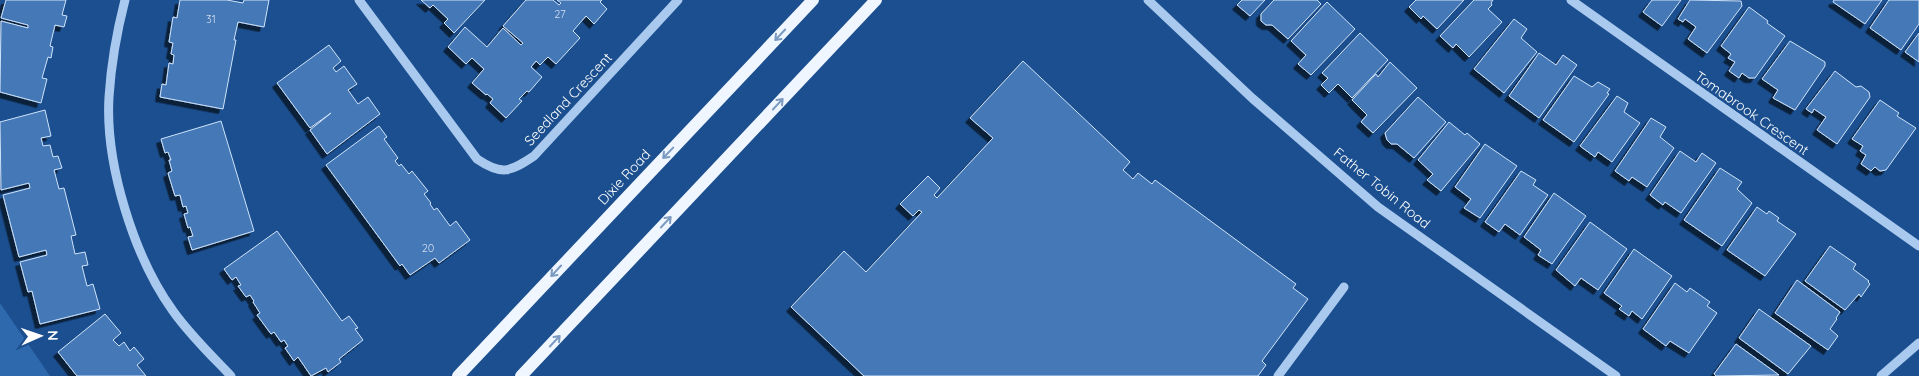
<svg xmlns="http://www.w3.org/2000/svg" width="1919" height="376" font-family="Quicksand,sans-serif">
	<style>
		.green { fill: #2e69ad }
		.building { fill: #4478b7; stroke: #cfe3fa; filter: url(#shadow) }
		.lines { fill: none; stroke-linecap: round; stroke-linejoin: round }
		.minor { stroke: #a9c9ee; stroke-width: 9 }
		.major { stroke: #f0f6ff; stroke-width: 12 }
		.oneway { stroke: #7b9ac1 }
		.labels { text-anchor: middle; stroke-width: 5; stroke-linejoin: round; paint-order: stroke }
		.number-label { font-size: 11px; fill: #d0dded }
		.street-label { font-size: 14px; fill: #fff; stroke: #1b4f8f }
	</style>
	<defs>
		<filter id="shadow"><feDropShadow dx="-4.5" dy="4.5" stdDeviation="0" flood-color="#0009"/></filter>
	</defs>
	<rect width="100%" height="100%" fill="#1b4f8f"/>
	<path class="green" d="M0 303 50 376H0Z"/>
	<path class="building" d="M6 0H66L62 15 67 16 64 27 55 25 50 46 53 47 51 58 48 57 42 78 47 79 41 103 0 92 1 21 28 28V25L1 18Z
		M180 0H227L243 3 244 0H269L264 27 238 22 234 40H236L223 109 160 97 162 84 166 85 169 63 173 64 174 55 171 54 173 43 169 42 173 17 177 18Z
		M421 0H485L454 33 444 23 448 19 433 5 430 8Z
		M526 0H553L559 5 561 3 557 0H602L600 2 607 9 594 24 586 16 573 31 580 38 556 64 548 57 540 65 536 61 531 67 542 77 529 92 527 91 519 99 522 101 506 118 490 103 493 99 487 94 486 95 472 83 484 69 472 58 466 64 448 47 465 27 487 47 503 28 521 45 523 43 503 26Z
		M1242 0H1265L1250 16 1237 5Z
		M1274 0H1317L1321 4 1288 39 1272 25H1266L1261 21V14Z
		M1416 0H1464L1437 29 1423 16 1421 19 1409 7Z
		M1474 0H1493L1491 3 1492 5 1488 9 1502 22 1469 57 1456 44 1453 48 1440 36Z
		M1652 0H1681L1662 26 1643 12Z
		M1690 0 1741 1 1742 6 1707 53 1688 39 1696 27 1685 19 1683 22 1678 19Z
		M1834 0H1882L1865 24 1833 2Z
		M1889 0H1919V24L1901 50 1870 28Z
		M1327 2 1355 29 1311 75 1298 64 1306 55 1291 41Z
		M1749 7 1768 21 1767 23 1785 36 1755 78H1749L1742 73 1739 78 1729 71 1735 62 1728 58 1731 54 1721 46Z
		M1514 19 1527 29 1521 38 1537 52 1504 93 1474 69Z
		M1360 33 1388 60 1352 98 1338 84 1329 93 1321 85 1328 78 1322 73Z
		M1919 33V62L1905 52Z
		M1790 41 1825 62V66L1795 110 1773 98 1778 90 1762 79Z
		M329 45 341 61 333 68 336 72 344 66 357 84 348 90 358 104 368 97 380 114 327 154 310 130 331 113 310 128 277 83Z
		M1539 53 1556 65 1563 55 1577 65 1539 118 1509 96Z
		M1023 61 1130 162 1123 170 1133 179 1138 173 1152 184 1155 180 1296 284 1293 288 1308 299 1262 361 1266 365 1258 376H864L791 307 844 251 866 272 922 212 919 210 913 216 900 204 928 176 940 188 934 195 937 198 993 138 970 118Z
		M1390 62 1417 88 1373 133 1361 122 1367 115 1352 100 1376 74 1378 77Z
		M1835 71 1856 87 1861 86 1869 92 1870 97 1837 144 1817 130 1826 117 1814 109 1812 113 1806 109Z
		M1574 76 1592 87 1598 82 1610 89 1607 93 1609 94 1574 142 1543 120Z
		M1617 96 1628 103 1624 112 1640 123 1612 162 1598 152 1595 157 1580 146Z
		M1418 97 1446 122 1414 158 1397 144H1391L1387 140 1385 133Z
		M1880 100 1899 113 1897 116 1916 128 1886 170 1880 171 1875 167 1871 171 1861 164 1866 155 1860 151 1863 146 1852 139Z
		M45 110 51 136 41 138 43 146 50 145 53 157 58 156 62 168 54 170 59 189 64 188 76 235 71 236 75 254 85 252 88 265 82 266 87 286 93 284 100 309 40 324 32 291 28 292 20 262 47 255 46 250 19 257 3 195 30 188 29 183 1 190 0 122Z
		M1651 118 1666 127 1660 137 1674 148 1647 187 1632 177 1629 181 1615 171Z
		M221 121 254 231 192 250 188 237 193 236 190 227 188 228 184 214 188 213 186 206 183 207 180 195 175 196 168 173 172 171 169 160H171L168 152 165 153 161 139Z
		M1449 122 1465 135 1467 133 1480 144 1441 191 1427 180 1433 174 1418 160Z
		M379 126 387 137 384 139 398 158 395 161 399 166 401 164 409 174 412 171 428 191 424 194 431 203 430 204 434 210 437 208 450 226 456 221 470 240 439 263 435 258 410 275 402 264 400 266 326 165Z
		M1485 144 1517 166 1480 218 1464 208 1471 199 1455 187Z
		M1680 151 1696 162 1702 153 1716 163 1681 213 1665 202 1663 205 1650 195Z
		M1720 168 1742 182 1737 189 1752 203 1722 246 1684 220Z
		M1521 171 1536 180 1533 185 1548 195 1520 235 1505 224 1499 232 1485 222Z
		M1554 193 1586 216 1552 264 1538 255 1541 250 1524 237Z
		M1757 207 1767 214 1769 211 1779 218 1777 221 1796 234 1765 276 1727 250Z
		M1590 222 1627 249 1598 290 1581 278 1575 286 1556 270Z
		M277 231 342 321 349 316 358 328 355 329 363 340 339 359 341 362 328 372 326 368 311 376 298 357 294 361 285 348 288 346 284 340 281 342 274 332 271 334 257 315 260 313 253 302 254 301 250 295 246 297 238 286 241 285 236 277 232 280 224 269Z
		M1830 246 1856 264 1853 269 1869 281 1868 282 1870 284 1861 297 1859 294 1845 310 1805 281Z
		M1634 249 1672 276 1642 319 1632 311 1629 316 1619 309 1622 306 1604 293Z
		M1797 280 1840 312 1836 318 1837 319 1830 329 1838 336 1828 350 1775 313Z
		M1675 283 1687 292 1690 288 1710 302 1707 306 1717 313 1689 353 1670 341 1666 346 1643 329Z
		M1759 309 1811 346 1788 374 1739 338Z
		M105 314 121 333 113 340 119 346 124 342 130 351 134 347 144 359 137 365 146 376H77L58 352Z
		M1736 344 1779 375 1716 376 1714 374Z"/>
	<g class="lines">
		<path class="minor" d="M125 0C117 31 111 65 109 97 105 164 134 257 173 311 190 335 211 355 231 376
			M359 0 477 159C502 176 510 172 534 156L678 0
			M1148 0 1252 98 1378 207 1616 376
			M1571 0 1919 246
			M1278 376 1344 287
			M1881 376 1919 343"/>
		<path class="major" d="M458 376 813 0
			M521 376 876 0"/>
	</g>
	<defs><path id="oneway-shaft" d="M-6 0H5M1.5-3L5.5 0L1.5 3" fill="none" stroke-width="1.6" stroke-linecap="round" stroke-linejoin="round" transform="scale(1.25)"/></defs>
	<g class="oneway">
		<use href="#oneway-shaft" transform="translate(780 35) rotate(133)"/>
		<use href="#oneway-shaft" transform="translate(778 104) rotate(-47)"/>
		<use href="#oneway-shaft" transform="translate(668 153) rotate(134)"/>
		<use href="#oneway-shaft" transform="translate(666 222) rotate(-47)"/>
		<use href="#oneway-shaft" transform="translate(556 271) rotate(133)"/>
		<use href="#oneway-shaft" transform="translate(555 341) rotate(-47)"/>
	</g>
	<g class="labels">
		<g class="number-label">
			<text x="560" y="18">27</text>
			<text x="211" y="23">31</text>
			<text x="428" y="252">20</text>
		</g>
		<g class="street-label">
			<text transform="translate(568 99) rotate(-47)" y="5">Seedland Crescent</text>
			<text transform="translate(1752 113) rotate(35)" y="5">Tomabrook Crescent</text>
			<text transform="translate(624 177) rotate(-47)" y="5">Dixie Road</text>
			<text transform="translate(1382 188) rotate(39)" y="5">Father Tobin Road</text>
		</g>
	</g>
	<g transform="translate(40 336) rotate(88)" stroke="#1b4f8f" stroke-width="4" paint-order="stroke">
	<path d="M0-4L9 19L0 12L-9 19Z" fill="#ffffff"/>
	<text y="-8" font-size="14" font-weight="bold" text-anchor="middle" fill="#ffffff">N</text>
	</g>
</svg>
